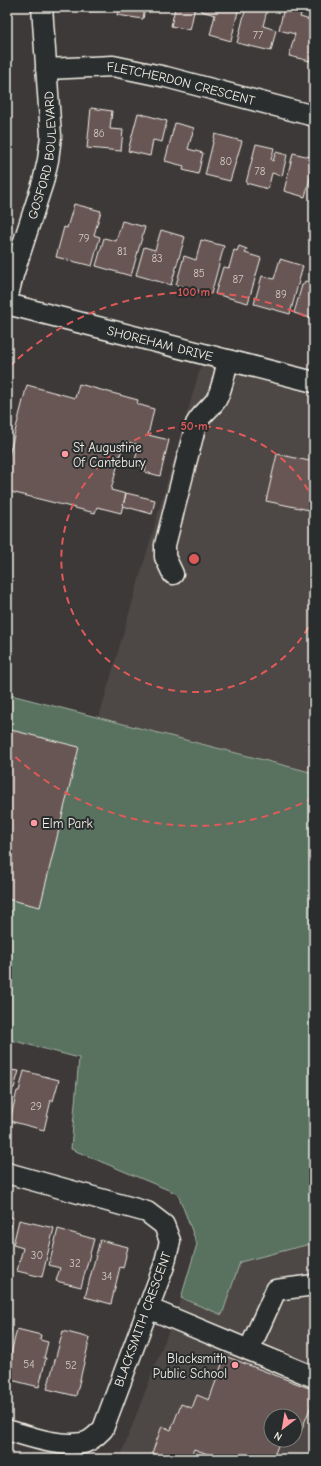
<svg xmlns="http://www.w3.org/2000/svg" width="321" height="1466" font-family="'Comic Neue',sans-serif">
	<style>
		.built { fill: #4d4644; fill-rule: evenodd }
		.green { fill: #59725f; stroke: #a6b2a4 }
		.building { fill: #685654; stroke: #f4f1e8 }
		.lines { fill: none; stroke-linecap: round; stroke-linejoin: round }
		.minor-casing { stroke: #f4f1e8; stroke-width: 23 }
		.minor { stroke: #2a2d2e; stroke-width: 20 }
		.ring { fill: none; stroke: #de5a58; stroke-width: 2; stroke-dasharray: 7 5 }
		.poi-dot { fill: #ff9aa2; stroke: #2a2d2e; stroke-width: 1.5 }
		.labels { text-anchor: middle; stroke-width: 4; stroke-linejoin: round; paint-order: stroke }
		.number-label { font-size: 11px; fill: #d1cac3 }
		.street-label { font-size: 13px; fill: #f4f1e8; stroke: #2a2d2e }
		.poi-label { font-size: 13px; fill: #f4f1e8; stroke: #2a2d2e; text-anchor: start }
		.centre { fill: #de5a58; stroke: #2a2d2e; stroke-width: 2 }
		.ring-label { font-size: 12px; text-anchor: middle; font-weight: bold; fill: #de5a58; stroke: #2a2d2e; stroke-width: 4; stroke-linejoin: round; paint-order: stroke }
	</style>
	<rect width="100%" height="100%" fill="#3d3939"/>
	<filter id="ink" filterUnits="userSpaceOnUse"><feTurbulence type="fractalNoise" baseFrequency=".025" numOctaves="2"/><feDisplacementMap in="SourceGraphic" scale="8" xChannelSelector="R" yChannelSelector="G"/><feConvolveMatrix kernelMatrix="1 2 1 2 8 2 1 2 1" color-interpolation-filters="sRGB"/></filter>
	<g filter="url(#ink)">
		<path class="built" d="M201 365 314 394V773L99 717Z
			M314 1243V1459H123L122 1452 181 1298 222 1315 240 1262ZM271 1416H295V1440H271Z"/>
		<path class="green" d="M7 694 314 773V1243L240 1262 222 1315 181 1298 197 1244 178 1194 71 1149 79 1058 7 1039Z"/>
		<path class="building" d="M83 7H103V11L84 12Z
			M119 7H145L143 19 117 15Z
			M168 7H195L190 30 171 26 175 8Z
			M202 7H239L231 41 210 35 215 15 201 11Z
			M246 7H255L267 10 263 26 276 30 271 51 237 43Z
			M284 7 303 8 300 17 314 21V44L310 61 289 56 295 34 279 30Z
			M91 108 112 111 110 129 123 130 121 151 87 148Z
			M138 113 167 121 162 142 153 140 150 156 128 151Z
			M175 123 194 128 188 149 203 153 198 174 183 170 184 166 165 161Z
			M215 134 242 141 230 181 205 175Z
			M256 144 274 148 271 160 273 161 276 152 287 155 282 176 272 173 268 189 246 183Z
			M293 153 314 158V163L305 197 284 191Z
			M74 204 101 211 94 235 100 237 92 266 56 257 64 227 67 228Z
			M122 221 145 227 131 276 96 266 104 238 116 241Z
			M161 230 185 237 171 285 136 275 144 247 155 250Z
			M201 240 224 246 211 294 176 285 184 256 196 260Z
			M239 246 247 249 245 253 261 258 248 303 215 294 223 267 229 268 234 250 237 251Z
			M280 259 303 266 290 314 254 304 262 276 274 279Z
			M305 281 314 283V319L294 313 302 285H303Z
			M79 384 138 400 137 404 154 409 148 435 169 440 160 476 145 472 146 467 134 464 139 445 124 441 111 490 126 494 121 513 97 507 95 513 7 491V463L27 385 75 398Z
			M277 454 314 462V511L266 501Z
			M126 493 155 500 152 514 123 506Z
			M7 729 79 747 40 907 7 899Z
			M7 1066 11 1067 10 1070 19 1071 14 1088H13L7 1110Z
			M24 1071 59 1080 53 1101 51 1100 44 1130 10 1121 17 1091H19Z
			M7 1216 13 1218 7 1242Z
			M19 1220 54 1228 42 1277 17 1271 23 1248 13 1245Z
			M58 1229 94 1239 81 1287 56 1281 60 1268 49 1265Z
			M100 1240 128 1247 123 1268 120 1267 111 1304 85 1297Z
			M7 1328 11 1329 7 1342Z
			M17 1329 41 1335 40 1340 48 1342 44 1358H46L39 1387 7 1379V1370Z
			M63 1331 90 1338 76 1396 47 1389Z
			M225 1356 314 1390V1398L298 1439 295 1437V1416H271V1440H280L273 1459H209L210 1455 194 1449 190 1459 177 1456 176 1459H169L152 1453 162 1426 171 1430 181 1404 192 1408 197 1395 209 1400Z"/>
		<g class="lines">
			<g class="minor-casing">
				<g id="minor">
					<path id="s1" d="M46 69 113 66 166 77 314 116"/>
					<path id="s2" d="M7 299 13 275 43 182 48 160 51 136 42 7"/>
					<path id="s3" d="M7 304 314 382"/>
					<path d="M173 574 165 557V545L196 424C201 414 210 409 216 400 222 390 225 372 228 360"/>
					<path d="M7 1173 147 1212 164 1225 170 1241 164 1266 103 1429C98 1434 90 1442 83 1443 58 1447 31 1437 7 1430"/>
					<path d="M148 1308 314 1377"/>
					<path d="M249 1350 276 1290 314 1285"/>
				</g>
			</g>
			<use href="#minor" class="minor"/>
		</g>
	</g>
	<g class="ring">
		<path d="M314 617A133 133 0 1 1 314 501"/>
		<path d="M313 798A267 267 0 0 1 9 751M9 367A267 267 0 0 1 313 320"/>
	</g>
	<g class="poi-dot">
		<circle cx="65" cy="454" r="4"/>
		<circle cx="34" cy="823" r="4"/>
		<circle cx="235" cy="1365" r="4"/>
	</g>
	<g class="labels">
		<g class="number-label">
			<text x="258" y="39">77</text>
			<text x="99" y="137">86</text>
			<text x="226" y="165">80</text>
			<text x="260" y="175">78</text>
			<text x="84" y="242">79</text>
			<text x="122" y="255">81</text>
			<text x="157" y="262">83</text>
			<text x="199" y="277">85</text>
			<text x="238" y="283">87</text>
			<text x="281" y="298">89</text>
			<text x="36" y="1110">29</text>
			<text x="37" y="1259">30</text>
			<text x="75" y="1267">32</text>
			<text x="107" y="1280">34</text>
			<text x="29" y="1368">54</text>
			<text x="71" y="1369">52</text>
		</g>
		<g class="street-label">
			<text dy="5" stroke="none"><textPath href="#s1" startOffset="137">FLETCHERDON CRESCENT</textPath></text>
			<text dy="5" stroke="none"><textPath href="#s2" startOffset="149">GOSFORD BOULEVARD</textPath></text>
			<text dy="5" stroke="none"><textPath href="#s3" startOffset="158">SHOREHAM DRIVE</textPath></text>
			<text transform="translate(142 1319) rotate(-70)" y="5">BLACKSMITH CRESCENT</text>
		</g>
		<g class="poi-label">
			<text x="73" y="452">St Augustine<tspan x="73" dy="15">Of Cantebury</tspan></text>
			<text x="42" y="828">Elm Park</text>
			<text x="227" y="1363" text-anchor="end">Blacksmith<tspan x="227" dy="15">Public School</tspan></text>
		</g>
	</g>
	<circle cx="194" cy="559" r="6" class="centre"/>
	<g class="ring-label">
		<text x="194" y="296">100 m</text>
		<text x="194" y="430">50 m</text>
	</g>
	<rect width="321" height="1466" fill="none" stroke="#2a2d2e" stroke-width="24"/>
	<rect x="12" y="12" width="297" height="1442" fill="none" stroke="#f4f1e8" stroke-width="1.5" filter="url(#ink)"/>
	<g transform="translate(283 1428) rotate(211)"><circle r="19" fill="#2a2d2e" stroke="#7b7b78"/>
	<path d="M0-3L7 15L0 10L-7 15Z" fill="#ff9aa2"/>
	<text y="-6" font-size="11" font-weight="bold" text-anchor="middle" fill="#f4f1e8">N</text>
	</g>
</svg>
